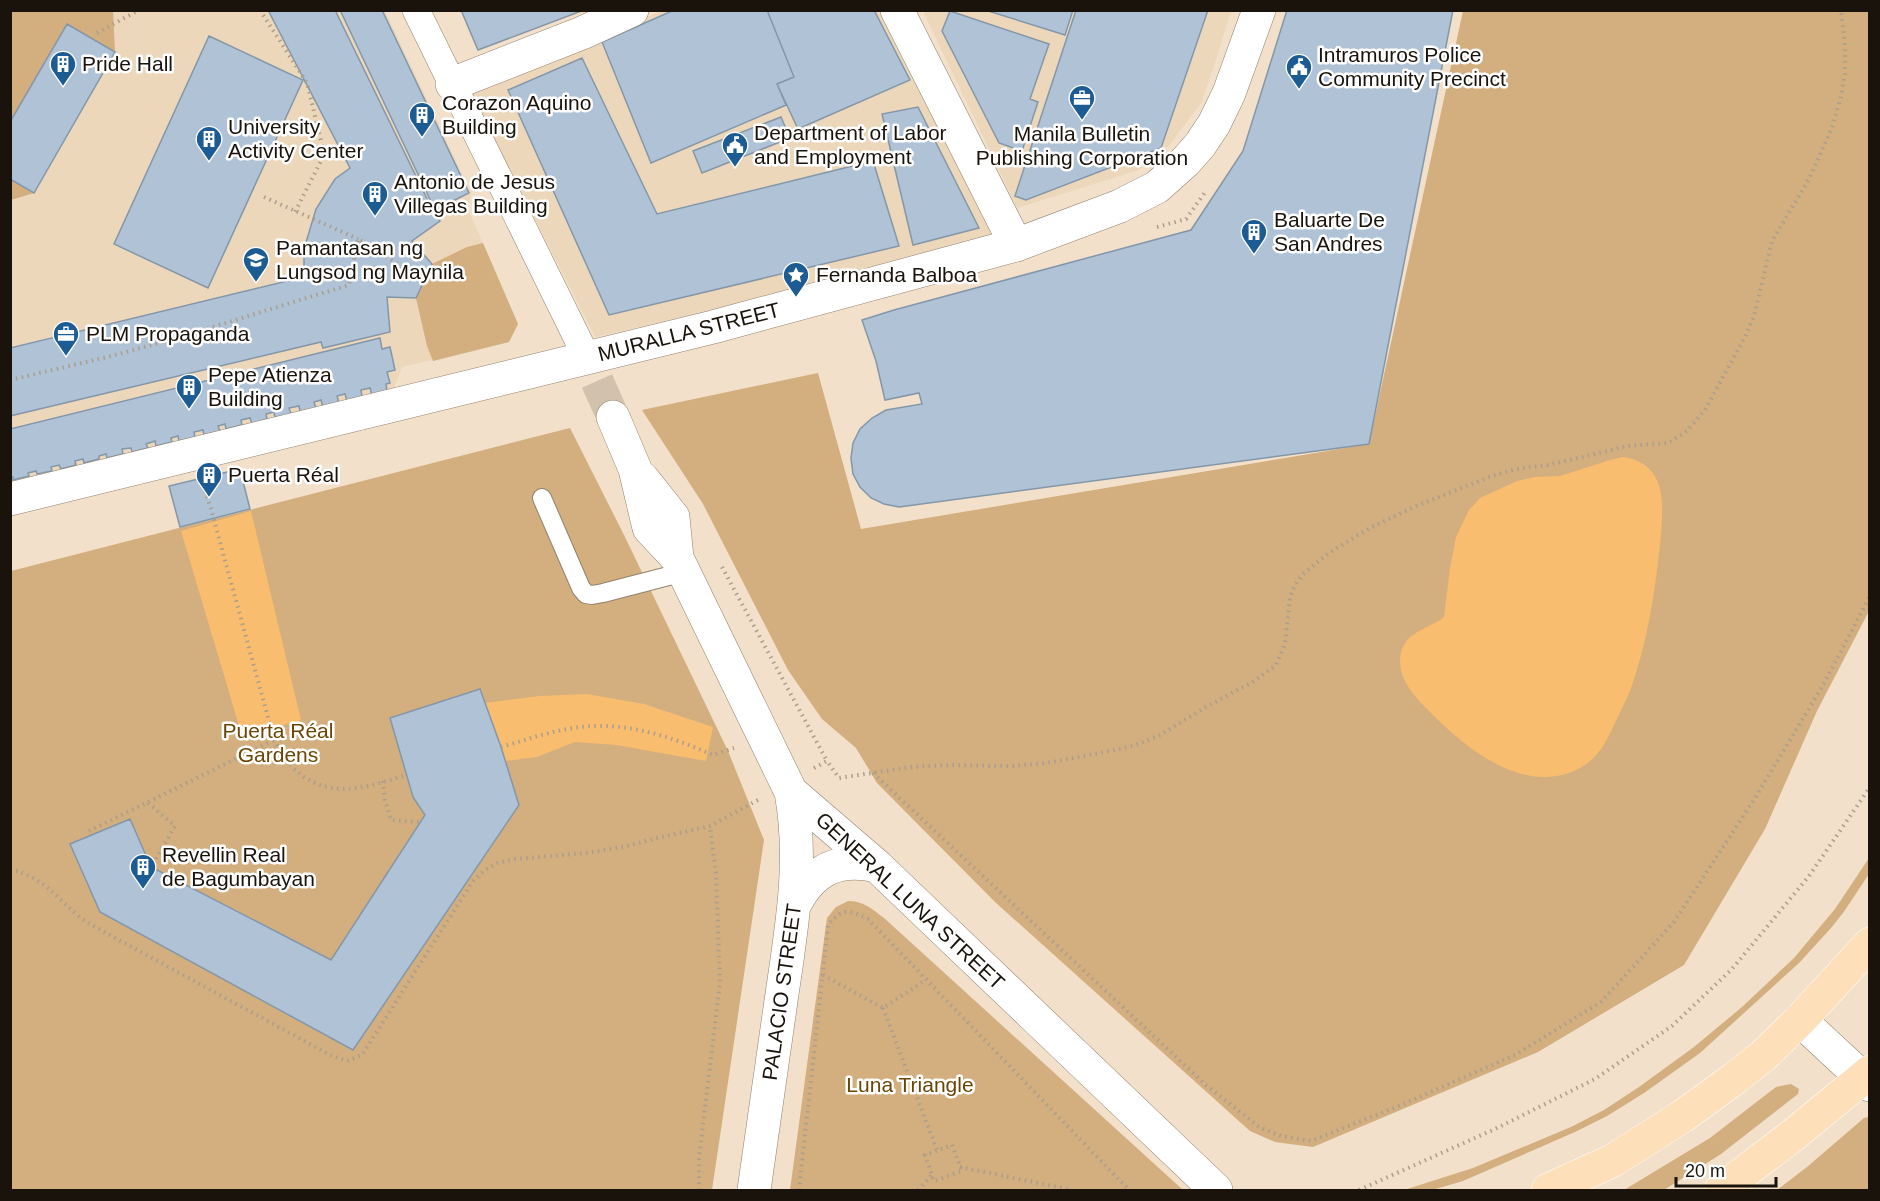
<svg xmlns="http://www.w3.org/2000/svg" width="1880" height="1201" font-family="Helvetica,sans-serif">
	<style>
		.built { fill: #edd7ba }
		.green { fill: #d3ae7e }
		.water { fill: #f8bd6e }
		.building { fill: #afc2d6; stroke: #8497a9; stroke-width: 1.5 }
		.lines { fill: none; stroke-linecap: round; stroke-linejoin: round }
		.tertiary-tunnel { stroke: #d1c1ad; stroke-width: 33; stroke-dasharray: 33 16; stroke-linecap: butt }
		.service-casing { stroke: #92826e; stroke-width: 20 }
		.pedestrian-casing { stroke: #92826e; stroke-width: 28 }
		.minor-casing { stroke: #92826e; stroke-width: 34 }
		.tertiary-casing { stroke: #92826e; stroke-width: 34 }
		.secondary-casing { stroke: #92826e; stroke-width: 34 }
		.primary-casing { stroke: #fff; stroke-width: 34 }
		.path { stroke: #ac9e8c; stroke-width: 4; stroke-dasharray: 1.5 4.5; stroke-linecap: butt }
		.service { stroke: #fff; stroke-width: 18 }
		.pedestrian { stroke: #fff; stroke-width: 27 }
		.minor { stroke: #fff; stroke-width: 33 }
		.tertiary { stroke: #fff; stroke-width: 33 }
		.secondary { stroke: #fff; stroke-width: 33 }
		.primary { stroke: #fddfb9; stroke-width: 33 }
		.labels { text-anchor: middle; stroke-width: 5; stroke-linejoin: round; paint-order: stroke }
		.poi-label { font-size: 21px; fill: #19130b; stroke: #fff; text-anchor: start }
		.street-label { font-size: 21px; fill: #19130b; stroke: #fff }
		.park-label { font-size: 21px; fill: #6b4503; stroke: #fff }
	</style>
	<rect width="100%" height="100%" fill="#f2e0ca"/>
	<path class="built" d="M10 11H385L471 193 468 209 518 324 509 342 402 367 393 390 11 484Z
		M661 11H879L1001 245 595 337 470 91Z
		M923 11H1231L1214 66 1201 103 1159 159 1136 171 1017 208Z"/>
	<path class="green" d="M11 11H113L115 52 67 24 11 122Z
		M1463 11H1869V611L1817 711 1765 829 1684 965 1538 1052 1313 1147 1275 1142 1250 1131 995 902 877 783 856 748 822 719 788 670 703 504 642 410 818 373 861 529 1369 444Z
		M11 179 34 193 11 200Z
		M483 243 518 324 509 342 433 361 427 346 416 298 432 264 467 247Z
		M570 428 625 537 728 751 764 840 712 1190H11V571Z
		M1869 858V874L1843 913 1831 928 1799 963 1700 1053 1644 1093 1607 1116 1575 1132 1463 1181 1432 1190H1404L1473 1168 1571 1127 1604 1110 1639 1087 1694 1047 1742 1007 1794 958 1835 909Z
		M848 901C864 901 872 909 884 918L1183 1190H790L827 918 836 907Z
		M1791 1084 1799 1089 1798 1094 1721 1154 1664 1190H1624L1710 1138 1776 1087Z
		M1869 1117V1190H1777L1807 1167 1864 1118Z"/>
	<path class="water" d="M1623 457C1670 464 1663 509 1660 545 1655 593 1647 643 1631 688 1627 699 1621 710 1616 721 1609 736 1600 756 1585 765 1530 800 1468 751 1430 712 1417 699 1401 683 1400 663 1400 631 1425 632 1444 617L1450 568 1456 537 1469 510 1480 498 1517 481 1535 477 1560 476 1610 460Z
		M251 511 301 720 242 736 181 531Z
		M587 694 644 704 713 727 706 761 616 745 575 742 537 757 505 761 485 703 539 696Z"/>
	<path class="building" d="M268 10H335L434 213 440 221 412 241 432 264 416 298 387 297 390 332 323 348 321 342 10 416V348L304 277V249L316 209 335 179 350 168Z
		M340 10H382L469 193 435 210Z
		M461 10H584L478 50Z
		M674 10H767L794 77 777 84 786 105 651 163 602 42Z
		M767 10H874L910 80 798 129 777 84 794 77Z
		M985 10H1073L1065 35Z
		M1076 10H1208L1161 148 1026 200 1015 196Z
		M1287 10H1453L1369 444 914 505 899 507 884 504 871 498 860 487 853 474 851 458 853 443 860 429 872 418 886 410 922 404 919 393 885 400 876 361 862 320 894 310 1191 230 1243 151Z
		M950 11 1049 44 1030 99 1038 102 1022 151 999 143 942 31Z
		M67 24 115 52 34 193 10 179V122Z
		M209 36 303 80 208 288 114 244Z
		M582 58 657 214 873 161 899 246 609 315 508 90Z
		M918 107 979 228 913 245 882 114Z
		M781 117 790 138 702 173 693 151Z
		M380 338 382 349 390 347 395 370 387 372 390 383 386 384 387 391 372 395 370 388 361 390 362 397 347 401 345 394 337 396 339 403 323 407 321 400 314 402 316 408 300 412 299 406 289 408 291 414 275 418 274 412 266 414 267 419 252 424 250 418 241 420 242 425 226 429 225 424 218 426 220 431 204 435 203 430 194 432 195 437 179 441 178 436 171 438 172 442 156 446 155 441 146 444 148 448 132 452 131 448 122 449 123 454 107 458 106 454 99 456V459L84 463 83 459 75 461 76 465 61 469 59 465 51 467 52 471 37 474 36 471 28 473 29 476 13 480V477H10V429Z
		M240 469 250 509 180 527 169 486Z
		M480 689 501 747 519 805 353 1050 100 912 70 844 130 819 151 867 331 960 425 815 413 797 390 718Z"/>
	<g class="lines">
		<path class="tertiary-tunnel" d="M597 381 613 417"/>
		<g class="service-casing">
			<path id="service" d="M542 498 581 588 586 594 592 595 603 593 684 572"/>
		</g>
		<g class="pedestrian-casing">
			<path id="pedestrian" d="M416 10 587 358"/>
		</g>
		<g class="minor-casing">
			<path id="minor" d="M897 10 1016 245
				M452 84 582 33 632 10"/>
		</g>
		<g class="tertiary-casing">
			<path id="tertiary" d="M613 417 635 469 649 528 677 558 791 792 877 866 1216 1190
				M642 478 673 517 677 558
				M10 499 713 327 1016 245 1120 206 1157 187 1185 162 1200 145 1214 124 1229 93 1259 10
				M795 904C813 869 839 857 877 866
				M754 1190C763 1127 772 1064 781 1001 791 931 804 863 791 792"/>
		</g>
		<g class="secondary-casing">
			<path id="secondary" d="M1800 1020 1870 1085"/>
		</g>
		<g class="primary-casing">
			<path id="primary" d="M1548 1190 1612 1161 1683 1116 1735 1078 1763 1056 1800 1020 1870 944
				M1721 1190 1792 1136 1870 1072"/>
		</g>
		<path class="path" d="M260 10 307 83 322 145 321 161 295 212
			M97 33 139 10
			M264 197 358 239
			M1157 227 1186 219 1206 191
			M10 380 112 356 180 337 349 285 358 239 424 280
			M203 485 211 509 272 732C281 764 308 788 343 789 364 789 386 781 407 775
			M722 567 827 761
			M501 747C525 740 548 732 573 728 622 720 670 736 713 755L734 748
			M814 768 827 761 839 778 911 767 950 765 1011 766 1047 763 1110 751 1136 745 1160 735 1206 707 1256 680 1276 665 1285 644 1290 597 1295 585 1302 575 1315 564 1335 549 1370 528 1416 506 1492 476 1516 469 1548 465 1628 446 1668 443 1687 431 1705 410 1746 335 1754 316 1772 241 1809 179 1831 130 1841 97 1845 74V45L1841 10
			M873 773 1206 1085 1259 1127 1281 1136 1311 1141 1401 1105 1515 1055 1601 1002 1674 922 1755 798 1822 687 1870 596
			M383 781 385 800 391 820 421 822
			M148 803 175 826 151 867
			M89 831 274 740
			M10 869C47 879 55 897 81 918 89 924 98 928 106 933L330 1055 347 1061 362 1055 473 881 485 870 498 863 515 859 587 853 627 846 657 838 710 826 758 800
			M823 975 883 1008 926 980
			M883 1008 937 1150
			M952 1145 962 1171 934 1181 925 1155Z
			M960 1167 1072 1190
			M699 1190V1159L720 982 716 875 710 826
			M799 1190 828 925C843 907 848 910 868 919L1129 1190
			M918 1190 932 1175
			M1359 1190 1495 1129 1595 1079 1672 1026 1732 969 1809 876 1870 787"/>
		<use href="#service" class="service"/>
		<use href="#pedestrian" class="pedestrian"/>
		<use href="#minor" class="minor"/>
		<use href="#tertiary" class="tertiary"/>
		<use href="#secondary" class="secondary"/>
		<use href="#primary" class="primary"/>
	</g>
	<defs>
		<g id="building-pin" transform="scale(1.35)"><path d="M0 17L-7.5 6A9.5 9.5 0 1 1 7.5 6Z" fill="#1d5c92" stroke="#fff"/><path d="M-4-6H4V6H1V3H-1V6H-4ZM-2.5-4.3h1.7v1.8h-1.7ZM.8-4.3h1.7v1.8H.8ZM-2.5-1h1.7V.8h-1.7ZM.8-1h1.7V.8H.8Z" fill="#fff"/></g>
		<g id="civic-pin" transform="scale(1.35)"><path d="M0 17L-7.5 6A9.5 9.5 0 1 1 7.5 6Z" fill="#1d5c92" stroke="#fff"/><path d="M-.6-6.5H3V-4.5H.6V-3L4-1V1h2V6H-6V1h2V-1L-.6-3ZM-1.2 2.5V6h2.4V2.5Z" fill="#fff"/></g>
		<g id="office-pin" transform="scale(1.35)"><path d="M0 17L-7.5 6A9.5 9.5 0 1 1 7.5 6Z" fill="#1d5c92" stroke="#fff"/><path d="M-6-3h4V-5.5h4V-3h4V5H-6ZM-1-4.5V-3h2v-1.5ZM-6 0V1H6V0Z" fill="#fff"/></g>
		<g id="university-pin" transform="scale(1.35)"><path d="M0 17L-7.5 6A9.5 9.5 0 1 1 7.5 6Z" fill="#1d5c92" stroke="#fff"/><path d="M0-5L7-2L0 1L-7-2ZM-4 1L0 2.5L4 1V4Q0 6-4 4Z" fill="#fff"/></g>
		<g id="sight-pin" transform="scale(1.35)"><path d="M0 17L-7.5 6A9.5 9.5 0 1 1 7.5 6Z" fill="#1d5c92" stroke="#fff"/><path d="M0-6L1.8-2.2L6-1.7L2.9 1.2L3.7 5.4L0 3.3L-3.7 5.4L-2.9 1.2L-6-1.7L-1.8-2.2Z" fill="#fff"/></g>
	</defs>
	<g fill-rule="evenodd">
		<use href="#building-pin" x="63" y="64"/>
		<use href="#civic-pin" x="1299" y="67"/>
		<use href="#office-pin" x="1082" y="98"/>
		<use href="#building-pin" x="422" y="115"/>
		<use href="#building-pin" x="209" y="139"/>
		<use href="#civic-pin" x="735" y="145"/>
		<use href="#building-pin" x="375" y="194"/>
		<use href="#building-pin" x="1254" y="232"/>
		<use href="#university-pin" x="256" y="260"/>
		<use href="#sight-pin" x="796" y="275"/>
		<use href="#office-pin" x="66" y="334"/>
		<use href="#building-pin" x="189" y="387"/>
		<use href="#building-pin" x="209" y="475"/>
		<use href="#building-pin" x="143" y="867"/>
	</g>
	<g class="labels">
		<g class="poi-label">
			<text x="1318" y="62">Intramuros Police<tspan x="1318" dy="24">Community Precinct</tspan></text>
			<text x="82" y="71">Pride Hall</text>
			<text x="442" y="110">Corazon Aquino<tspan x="442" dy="24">Building</tspan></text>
			<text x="228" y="134">University<tspan x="228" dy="24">Activity Center</tspan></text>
			<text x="754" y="140">Department of Labor<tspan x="754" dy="24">and Employment</tspan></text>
			<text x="1082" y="141" text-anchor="middle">Manila Bulletin<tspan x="1082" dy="24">Publishing Corporation</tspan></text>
			<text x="394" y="189">Antonio de Jesus<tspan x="394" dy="24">Villegas Building</tspan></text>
			<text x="1274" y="227">Baluarte De<tspan x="1274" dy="24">San Andres</tspan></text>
			<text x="276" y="255">Pamantasan ng<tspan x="276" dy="24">Lungsod ng Maynila</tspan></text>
			<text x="816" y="282">Fernanda Balboa</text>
			<text x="86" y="341">PLM Propaganda</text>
			<text x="208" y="382">Pepe Atienza<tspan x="208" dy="24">Building</tspan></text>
			<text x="228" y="482">Puerta Réal</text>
			<text x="162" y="862">Revellin Real<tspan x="162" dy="24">de Bagumbayan</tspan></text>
		</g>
		<g class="street-label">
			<text transform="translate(689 332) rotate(-14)" y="7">MURALLA STREET</text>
			<text transform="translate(910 901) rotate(43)" y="7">GENERAL LUNA STREET</text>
			<text transform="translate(782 992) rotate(-82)" y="7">PALACIO STREET</text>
		</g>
		<g class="park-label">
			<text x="278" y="738">Puerta Réal<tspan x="278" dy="24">Gardens</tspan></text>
			<text x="910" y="1092">Luna Triangle</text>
		</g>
	</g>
	<rect width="1880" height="1201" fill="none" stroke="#19130b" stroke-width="24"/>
	<path d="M1676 1177v9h100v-9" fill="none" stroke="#19130b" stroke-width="3"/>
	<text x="1685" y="1177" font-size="18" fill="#19130b" stroke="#ffffff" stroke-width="4.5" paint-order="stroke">20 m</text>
</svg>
